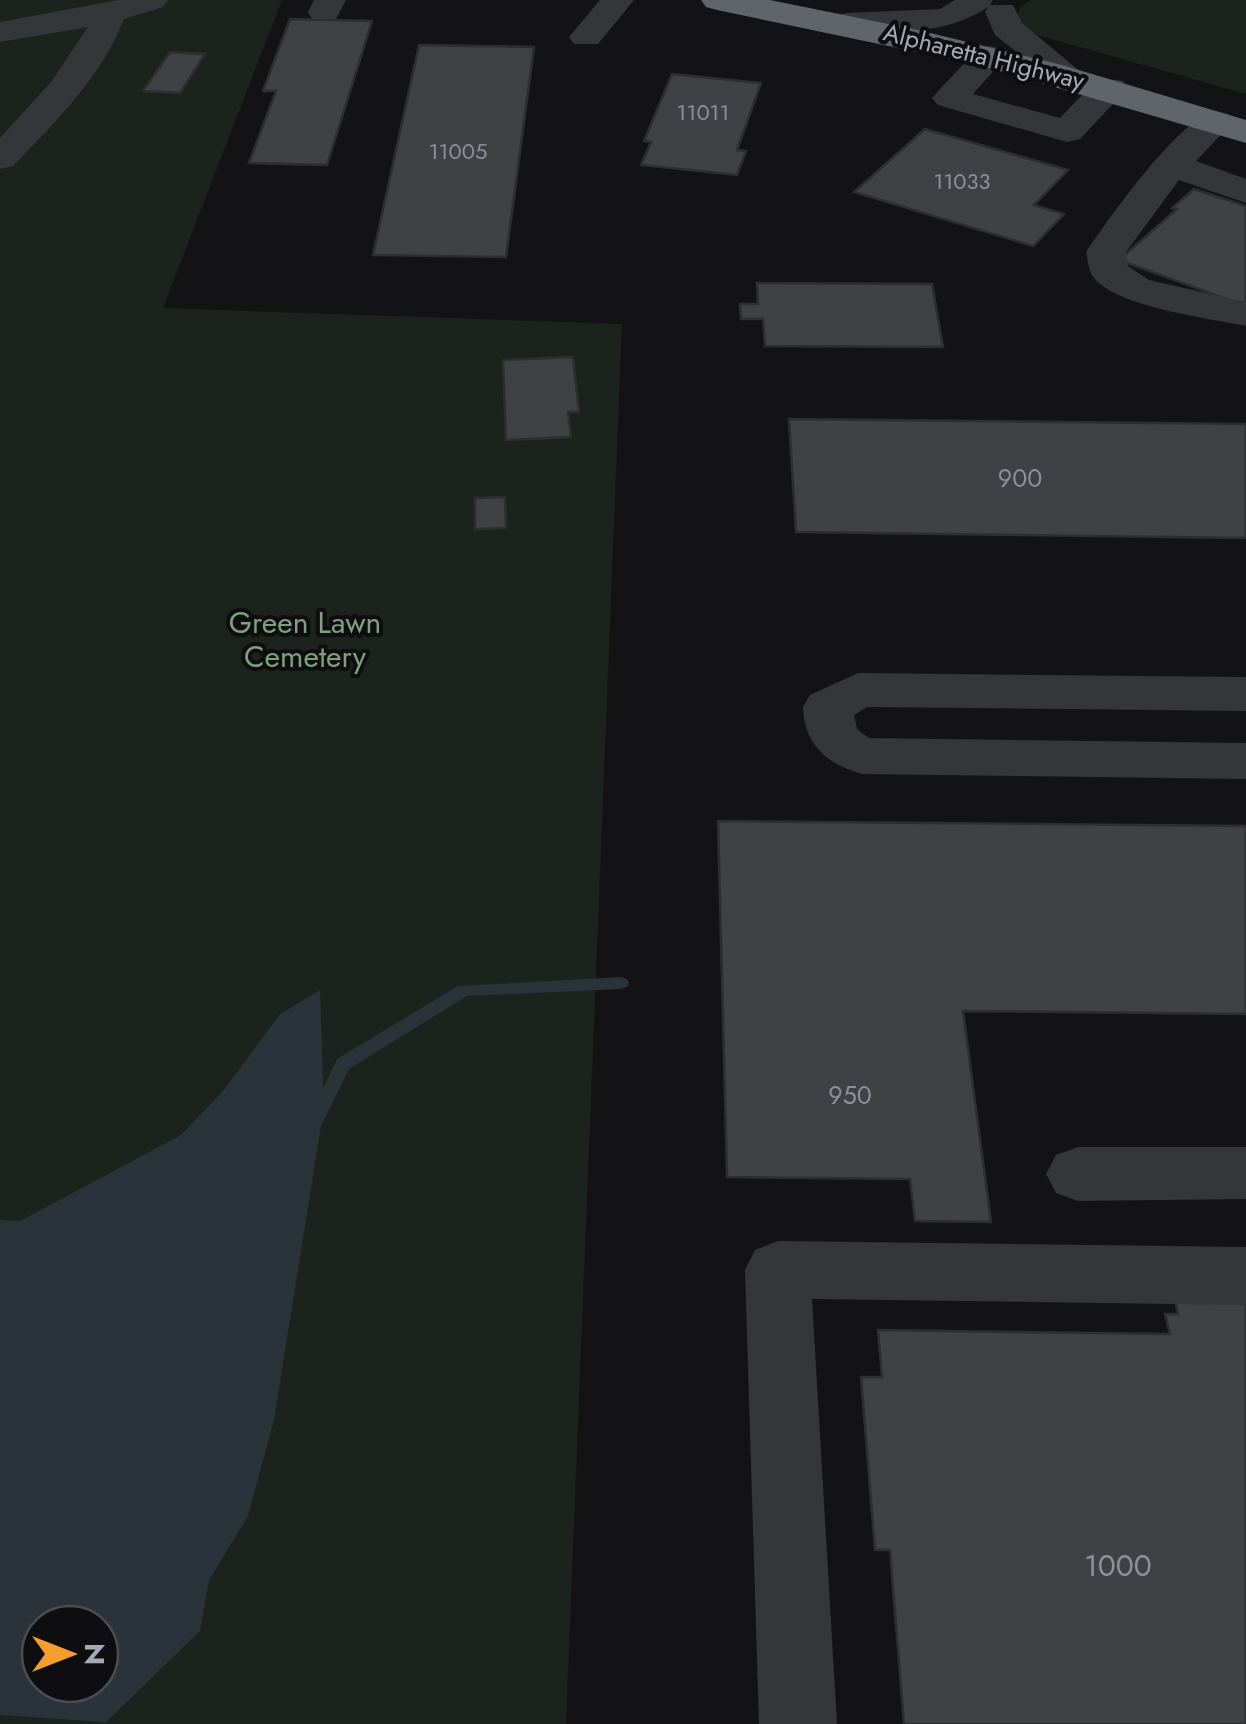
<svg xmlns="http://www.w3.org/2000/svg" width="1246" height="1724" font-family="Jost,sans-serif">
	<style>
		.green { fill: #1b231c; fill-rule: evenodd }
		.water { fill: #293339; fill-rule: evenodd }
		.lines { fill: none; stroke-linecap: round; stroke-linejoin: round }
		.stream { fill: #293339; fill-rule: evenodd }
		.building { fill: #3f4145; stroke: #2d2e31; stroke-width: 2.5 }
		.minor { fill: #34363a; fill-rule: evenodd }
		.highway { fill: #60646b; fill-rule: evenodd }
		.labels { text-anchor: middle; stroke-width: 8; stroke-linejoin: round; paint-order: stroke }
		.far-number-label { font-size: 22px; fill: #8c909a }
		.far-street-label { font-size: 25px; fill: #a5abb6; stroke: #0e0e10 }
		.number-label { font-size: 25px; fill: #8c909a }
		.park-label { font-size: 30px; fill: #7ca17b; stroke: #0e0e10 }
		.near-number-label { font-size: 30px; fill: #8c909a }
	</style>
	<rect width="100%" height="100%" fill="#131315"/>
	<path class="green" d="M0 0H282L163 308 622 324 566 1724H0ZM40 1624H100V1684H40Z
		M1031 0H1246V94L1027 32 1017 19 1020 7Z"/>
	<path class="water" d="M320 990 324 1107 274 1420 248 1516 209 1580 200 1631 106 1722 0 1715V1220L20 1221 181 1135 224 1090 280 1014ZM40 1624H100V1684H40Z"/>
	<g class="lines">
		<path class="stream" d="M621 977 627 979 629 983 627 987 621 989 467 996 349 1069 322 1124 316 1126 310 1124 308 1119 337 1059 458 986Z"/>
	</g>
	<path class="building" d="M290 19 372 21 327 165 249 163 276 91H263Z
		M419 45 534 47 506 257 373 255Z
		M170 52 205 54 180 93 143 91Z
		M672 74 761 83 737 150 746 151 737 175 641 165 651 142 644 141Z
		M925 129 1068 170 1034 205 1064 214 1033 246 854 192Z
		M1194 189 1246 206V306L1119 260 1177 209 1172 208Z
		M757 283 932 284 943 347 765 346 763 319H741L740 304H758Z
		M573 357 579 412H568L571 437 506 440 503 360Z
		M789 419 1246 424V538L796 532Z
		M505 497 506 528 475 529V498Z
		M718 821 1246 826V1014L963 1011 991 1222 915 1221 910 1179 727 1177Z
		M1170 1277 1246 1278V1724H904L890 1550H875L861 1377H882L878 1330 1170 1334 1165 1314H1178Z"/>
	<g class="lines">
		<path class="minor" d="M118 0H168L163 7 124 19C102 76 55 123 13 166L0 169V138L51 82 88 27 0 42V22Z
			M314 0H346L336 19H312L308 12Z
			M600 0H634L598 44H574L569 37Z
			M955 0H993L990 5H1013L1022 23 1088 78 1083 85 1071 88 1059 85 995 35 985 12 988 7C945 36 896 31 846 33L834 30 829 23 834 16 846 13 940 9Z
			M990 46 1002 49 1007 56 973 94 1060 118C1079 100 1095 74 1123 81L1128 88 1080 139 1067 142 938 105 932 98 938 91 978 49Z
			M1215 111 1228 114 1233 122 1196 161 1246 179V203L1179 180 1126 252 1128 266 1149 280 1246 302V326C1209 318 1112 307 1092 275 1088 268 1088 260 1086 252 1110 217 1177 121 1215 111Z
			M858 673 1246 677V711L867 707 854 715 857 729 869 738 1246 743V779L862 774C827 764 804 745 803 707L810 695Z
			M1078 1147H1246V1199L1078 1201 1056 1193 1046 1174 1056 1155Z
			M778 1241 1246 1247V1305L812 1299 837 1724H759L745 1270 755 1250Z"/>
		<path class="highway" d="M701 0H770L918 30 1062 65 1246 120V143L979 65 717 10 706 7Z"/>
	</g>
	<g class="labels">
		<g class="far-number-label">
			<text x="703" y="120">11011</text>
			<text x="458" y="159">11005</text>
			<text x="962" y="189">11033</text>
		</g>
		<g class="far-street-label">
			<text transform="translate(984 56) rotate(14)" y="9">Alpharetta Highway</text>
		</g>
		<g class="number-label">
			<text x="1020" y="487">900</text>
			<text x="850" y="1104">950</text>
		</g>
		<g class="park-label">
			<text x="305" y="633">Green Lawn<tspan x="305" dy="34">Cemetery</tspan></text>
		</g>
		<g class="near-number-label">
			<text x="1118" y="1576">1000</text>
		</g>
	</g>
	<g transform="translate(70 1654) rotate(90)"><circle r="48" fill="#0e0e10" stroke="#4a4d52" stroke-width="2.5"/>
	<path d="M0-8L18 38L0 25L-18 38Z" fill="#f39e2d"/>
	<text y="-15" font-size="28" font-weight="bold" text-anchor="middle" fill="#a5abb6">N</text>
	</g>
</svg>
